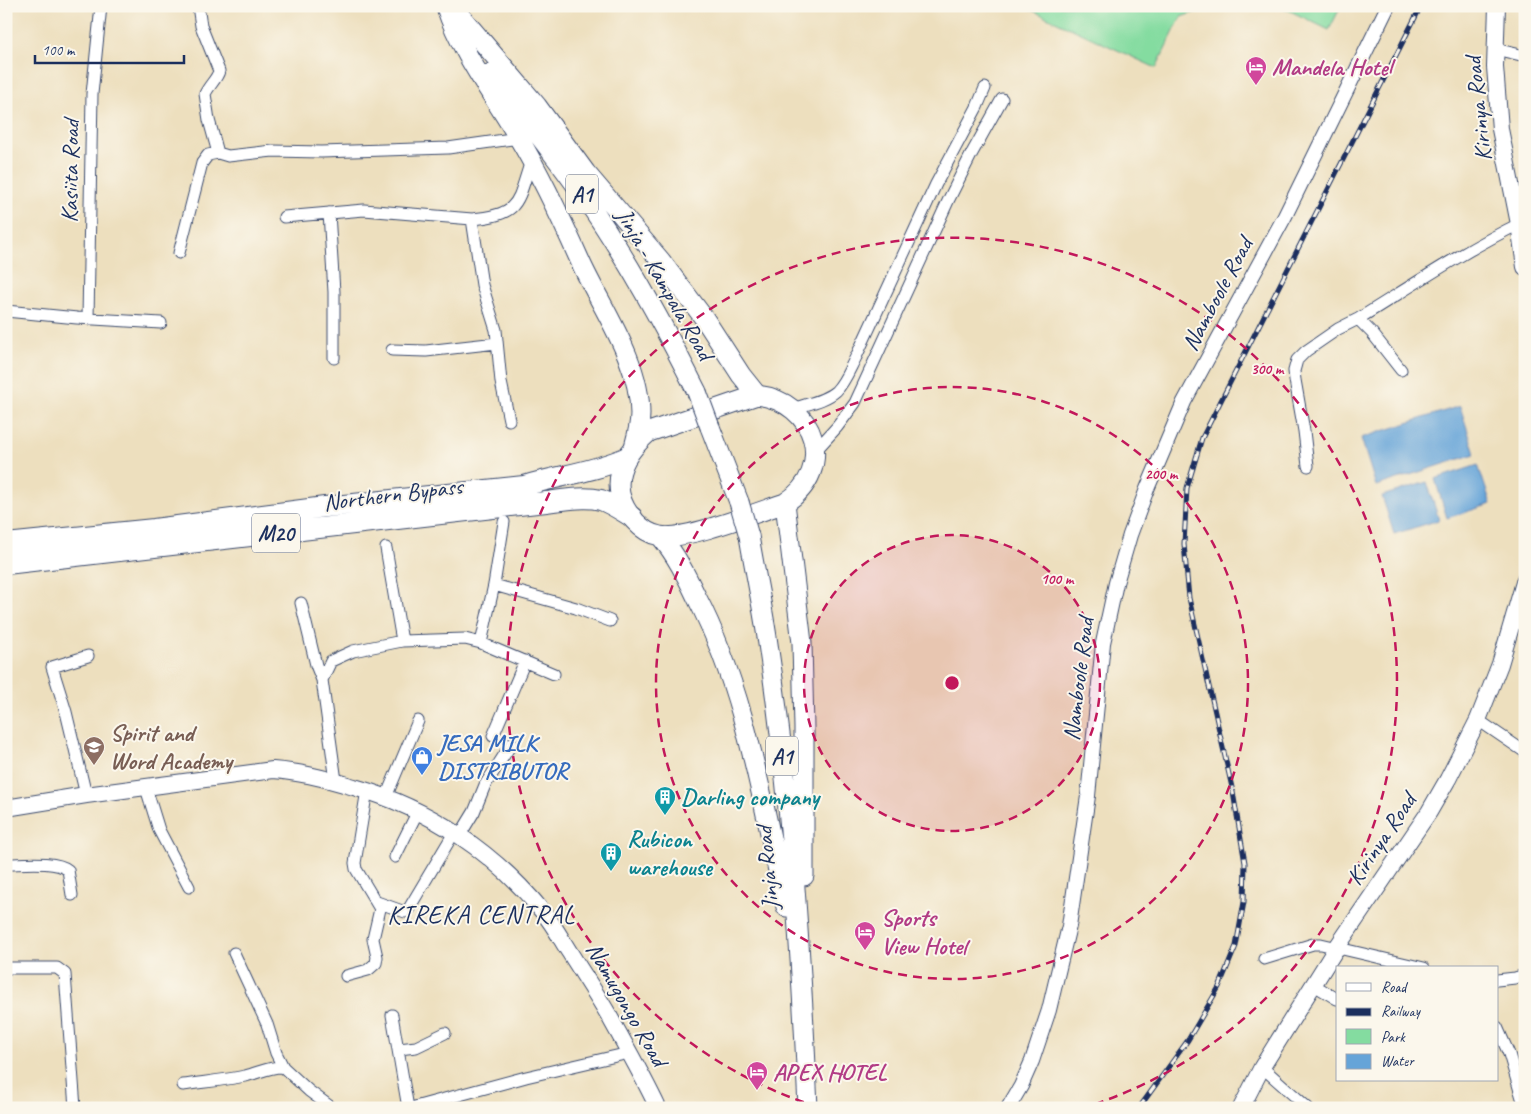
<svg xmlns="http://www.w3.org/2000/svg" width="1531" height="1114" font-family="Caveat,sans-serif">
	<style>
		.green { fill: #84dca0; stroke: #50867f }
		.water { fill: #66a4d8; stroke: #406a9b }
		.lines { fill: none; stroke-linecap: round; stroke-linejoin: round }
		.minor-casing { stroke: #3a496c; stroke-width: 13 }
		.tertiary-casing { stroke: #3a496c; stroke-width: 16 }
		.secondary-casing { stroke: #3a496c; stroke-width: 18 }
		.trunk-casing { stroke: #3a496c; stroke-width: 21 }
		.motorway-casing { stroke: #3a496c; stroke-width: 22 }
		.minor { stroke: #fff; stroke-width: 11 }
		.tertiary { stroke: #fff; stroke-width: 14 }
		.secondary { stroke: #fff; stroke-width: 16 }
		.trunk { stroke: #fff; stroke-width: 19 }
		.motorway { stroke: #fff; stroke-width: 20 }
		.rail-casing { stroke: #1b2f5e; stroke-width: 5 }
		.rail { stroke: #fbf7ec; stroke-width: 3; stroke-dasharray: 9; stroke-linecap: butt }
		.trunk-bridge-casing { stroke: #3a496c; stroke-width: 21; stroke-linecap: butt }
		.trunk-bridge { stroke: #fff; stroke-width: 19 }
		.ring { fill: none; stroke: #c2185b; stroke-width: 2.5; stroke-dasharray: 9 6 }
		.labels { text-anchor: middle; stroke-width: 4; stroke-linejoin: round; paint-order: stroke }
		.shield { fill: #fbf7ec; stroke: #5e6b89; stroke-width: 1 }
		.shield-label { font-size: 22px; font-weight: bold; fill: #1b2f5e }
		.hotel-label { font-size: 24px; font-weight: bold; fill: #b23c85; stroke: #fbf7ec; text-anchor: start }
		.street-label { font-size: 24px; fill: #1b2f5e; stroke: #fbf7ec }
		.education-label { font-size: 24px; font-weight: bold; fill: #785e54; stroke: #fbf7ec; text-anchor: start }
		.shop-label { font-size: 24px; font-weight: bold; fill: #366cbe; stroke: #fbf7ec; text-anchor: start }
		.culture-label { font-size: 24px; font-weight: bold; fill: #0d838f; stroke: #fbf7ec; text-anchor: start }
		.quarter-label { font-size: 26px; letter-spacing: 1px; fill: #1b2f5e; stroke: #fbf7ec }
		.centre { fill: #c2185b; stroke: #fbf7ec; stroke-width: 2.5 }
		.ring-label { font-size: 15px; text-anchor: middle; font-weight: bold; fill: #c2185b; stroke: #fbf7ec; stroke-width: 4; stroke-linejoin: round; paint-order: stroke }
	</style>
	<rect width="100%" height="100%" fill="#fbf7ec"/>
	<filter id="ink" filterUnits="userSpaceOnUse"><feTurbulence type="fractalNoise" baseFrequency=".02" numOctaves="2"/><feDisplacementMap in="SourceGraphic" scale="10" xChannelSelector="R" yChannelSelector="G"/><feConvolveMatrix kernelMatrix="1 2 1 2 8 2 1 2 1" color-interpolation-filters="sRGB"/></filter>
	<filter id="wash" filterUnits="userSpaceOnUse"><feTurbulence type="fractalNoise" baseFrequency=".0096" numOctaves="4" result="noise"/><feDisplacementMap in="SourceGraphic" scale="20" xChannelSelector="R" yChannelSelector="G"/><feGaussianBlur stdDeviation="1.12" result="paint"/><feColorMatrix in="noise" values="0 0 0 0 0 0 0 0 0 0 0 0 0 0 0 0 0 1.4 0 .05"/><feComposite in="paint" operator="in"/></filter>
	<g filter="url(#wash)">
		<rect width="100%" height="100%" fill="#eddfbe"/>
		<path class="green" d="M1023 6H1213L1181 17 1156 68Z
			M1280 6H1341L1329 30Z"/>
		<path class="water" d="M1460 406 1475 454 1376 486 1361 438Z
			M1478 465 1491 504 1447 518 1435 479Z
			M1427 482 1439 520 1394 534 1382 496Z"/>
	</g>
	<g filter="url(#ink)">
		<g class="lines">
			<g class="minor-casing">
				<path id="minor" d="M198 6 201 26 219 71C217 79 209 85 205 94L209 120 218 153 228 156 273 151 321 152 448 148 519 138
					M1495 49 1525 56
					M329 213 334 292V358
					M284 217 364 210 472 219
					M179 253 202 163 208 155 218 153
					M6 311 77 318 161 323
					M88 319 92 94 101 6
					M1358 319 1372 333 1401 370
					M392 350 426 351 497 343
					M792 409C806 404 825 401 836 391 845 382 850 368 856 357L936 184 977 107 985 88
					M509 420 501 382 496 330 482 285 472 219C521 215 517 202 531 161
					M816 450 837 427 855 403 949 199 972 153 1002 99
					M1308 466 1304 431 1295 380 1294 371 1297 360 1306 351 1338 329 1358 319C1413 285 1465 250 1523 222
					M386 548 402 641
					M494 585 576 608 610 621
					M301 603 316 665 322 680
					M481 643 494 585 504 522
					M1478 720 1525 752
					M493 736 525 661
					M336 781 322 680 331 661 353 651 402 641 465 639 481 643 554 674
					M146 788 159 830 189 887
					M86 795 66 712 52 667 88 656
					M386 797 418 721
					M460 835 474 812 485 785 512 743
					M395 857 418 811
					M6 864C22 864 56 860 68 870L72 895
					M377 902 405 912 408 910 455 831
					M234 953 267 1024 276 1053 283 1067
					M1264 959 1313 944H1321L1424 968
					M6 968H57L65 974 75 1108
					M346 976 368 970 376 963 377 957 373 939 380 909 356 869 355 863 367 790
					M1497 980 1515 978 1525 975
					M1314 985 1337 999
					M392 1015 408 1108
					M1497 1027 1509 1054 1525 1108
					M399 1049 416 1047 445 1033
					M1262 1067 1308 1108
					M183 1085C204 1082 225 1080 245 1076 258 1073 271 1066 283 1067L309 1091 332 1108
					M411 1108 526 1077 629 1053"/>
			</g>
			<g class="tertiary-casing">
				<path id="tertiary" d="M1008 1108 1021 1086 1032 1061 1049 1010 1069 926 1088 796 1103 643 1116 583 1130 535 1147 489 1184 402 1285 216 1388 6"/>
			</g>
			<g class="secondary-casing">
				<path id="secondary" d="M1497 6 1495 67 1500 129 1519 224 1525 267
					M6 808 86 795 273 770C301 772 328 779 354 787 429 808 494 852 543 912 554 925 561 939 570 953 583 974 596 993 608 1014 625 1045 643 1076 658 1108
					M1241 1108 1262 1067 1337 947 1429 812 1448 779 1478 720 1500 664 1525 579"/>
			</g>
			<g class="trunk-casing">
				<path id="trunk" d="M452 6 537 106 586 173 661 261 704 318 741 375 757 395
					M446 7C461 53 494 96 518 137 542 177 562 220 581 263 602 309 640 361 640 414 640 426 637 436 634 447
					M491 73C522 114 555 155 585 198 628 259 664 326 697 392
					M757 395C816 402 837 469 785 503 758 512 684 541 660 536 641 533 624 512 620 494 615 468 631 448 649 432Z
					M710 427 739 502
					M785 503 802 643 804 728V876
					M749 536C755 572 763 608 768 644 791 797 801 954 808 1108
					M661 537C676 555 686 575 696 596 746 692 762 802 786 907"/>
			</g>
			<g class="motorway-casing">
				<path id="motorway" d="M6 544 154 529 325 507 524 486C557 476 593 472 625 458
					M6 564 546 502C563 500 584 496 601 500 612 504 622 511 632 517"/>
			</g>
			<use href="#minor" class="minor"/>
			<use href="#tertiary" class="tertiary"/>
			<use href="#secondary" class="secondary"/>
			<use href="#trunk" class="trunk"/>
			<use href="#motorway" class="motorway"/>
			<g class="rail-casing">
				<path id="rail" d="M1139 1108 1188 1040 1219 987 1236 946 1244 902 1245 863 1233 792 1189 598 1184 544 1187 488 1202 438 1421 6"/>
			</g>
			<use href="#rail" class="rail"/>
			<g class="trunk-bridge-casing">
				<path id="trunk-bridge" d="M697 392 710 427
					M739 502 749 536"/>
			</g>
			<use href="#trunk-bridge" class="trunk-bridge"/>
		</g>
	</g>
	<circle cx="952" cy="683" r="148" fill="#c2185b" fill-opacity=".12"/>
	<g class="ring">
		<circle cx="952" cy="683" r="148"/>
		<circle cx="952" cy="683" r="296"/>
		<path d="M818 1107A445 445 0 1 1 1086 1107"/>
	</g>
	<defs>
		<g id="hotel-pin" transform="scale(1.125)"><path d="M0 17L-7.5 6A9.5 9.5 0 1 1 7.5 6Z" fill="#d1479c" stroke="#fbf7ec"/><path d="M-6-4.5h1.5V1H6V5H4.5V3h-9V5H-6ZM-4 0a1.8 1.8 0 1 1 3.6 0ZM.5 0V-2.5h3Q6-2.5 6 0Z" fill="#fff"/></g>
		<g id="school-pin" transform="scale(1.125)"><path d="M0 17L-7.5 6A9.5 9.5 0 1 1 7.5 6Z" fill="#8d6e63" stroke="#fbf7ec"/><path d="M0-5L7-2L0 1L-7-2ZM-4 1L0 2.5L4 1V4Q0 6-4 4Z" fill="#fff"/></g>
		<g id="shop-pin" transform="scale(1.125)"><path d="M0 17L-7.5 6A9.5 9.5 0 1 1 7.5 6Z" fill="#3f7fe0" stroke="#fbf7ec"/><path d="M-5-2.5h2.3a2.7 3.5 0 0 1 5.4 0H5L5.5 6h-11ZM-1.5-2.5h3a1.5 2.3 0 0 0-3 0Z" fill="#fff"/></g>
		<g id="building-pin" transform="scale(1.125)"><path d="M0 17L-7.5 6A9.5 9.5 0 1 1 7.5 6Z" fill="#0f9aa8" stroke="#fbf7ec"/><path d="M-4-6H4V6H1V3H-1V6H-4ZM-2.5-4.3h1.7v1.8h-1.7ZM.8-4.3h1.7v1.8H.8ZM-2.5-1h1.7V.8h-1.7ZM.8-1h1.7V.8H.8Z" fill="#fff"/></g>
	</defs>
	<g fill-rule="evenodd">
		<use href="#hotel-pin" x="1256" y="67"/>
		<use href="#school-pin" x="94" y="747"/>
		<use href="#shop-pin" x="422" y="757"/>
		<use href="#building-pin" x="665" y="797"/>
		<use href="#building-pin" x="611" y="853"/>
		<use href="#hotel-pin" x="865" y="932"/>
		<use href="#hotel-pin" x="757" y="1072"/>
	</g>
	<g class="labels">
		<g class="shield">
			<rect x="566" y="174.5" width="32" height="39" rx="4"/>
			<rect x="252" y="513.5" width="48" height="39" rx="4"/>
			<rect x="766" y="736.5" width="32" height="39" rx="4"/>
		</g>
		<g class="shield-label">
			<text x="582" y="202">A1</text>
			<text x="276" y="541">M20</text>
			<text x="782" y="764">A1</text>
		</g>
		<g class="hotel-label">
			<text x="1272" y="75">Mandela Hotel</text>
			<text x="881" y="926">Sports<tspan x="881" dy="28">View Hotel</tspan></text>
			<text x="773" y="1080">APEX HOTEL</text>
		</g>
		<g class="street-label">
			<text transform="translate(1478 109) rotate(-96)" y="8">Kirinya Road</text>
			<text transform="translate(70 171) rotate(-89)" y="8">Kasiita Road</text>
			<text transform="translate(665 284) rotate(60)" y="8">Jinja - Kampala Road</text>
			<text transform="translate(1217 294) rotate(-62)" y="8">Namboole Road</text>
			<text transform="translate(393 494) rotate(-7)" y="8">Northern Bypass</text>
			<text transform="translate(1078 679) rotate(-83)" y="8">Namboole Road</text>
			<text transform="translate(1381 839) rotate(-56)" y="8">Kirinya Road</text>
			<text transform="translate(767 868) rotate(-95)" y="8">Jinja Road</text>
			<text transform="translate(627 1004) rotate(60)" y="8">Namugongo Road</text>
		</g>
		<g class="education-label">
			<text x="110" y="741">Spirit and<tspan x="110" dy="28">Word Academy</tspan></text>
		</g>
		<g class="shop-label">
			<text x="438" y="751">JESA MILK<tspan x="438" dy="28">DISTRIBUTOR</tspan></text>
		</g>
		<g class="culture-label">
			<text x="681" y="805">Darling company</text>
			<text x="627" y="847">Rubicon<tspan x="627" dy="28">warehouse</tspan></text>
		</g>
		<g class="quarter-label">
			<text x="481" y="923">KIREKA CENTRAL</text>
		</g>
	</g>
	<circle cx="952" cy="683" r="8" class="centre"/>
	<g class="ring-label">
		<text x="1267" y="374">300 m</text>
		<text x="1161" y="479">200 m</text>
		<text x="1057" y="584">100 m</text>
	</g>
	<rect width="1531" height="1114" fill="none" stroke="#fbf7ec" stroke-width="25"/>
	<rect x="1336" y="966" width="162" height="115" fill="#fbf7ec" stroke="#a1a7b3"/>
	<rect x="1346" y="983" width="25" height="8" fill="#ffffff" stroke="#a1a7b3"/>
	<text x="1381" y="992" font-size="15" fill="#1b2f5e">Road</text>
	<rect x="1346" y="1008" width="25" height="8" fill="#1b2f5e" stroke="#a1a7b3"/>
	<text x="1381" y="1016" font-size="15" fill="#1b2f5e">Railway</text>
	<rect x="1346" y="1029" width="25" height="15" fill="#84dca0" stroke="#a1a7b3"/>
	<text x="1381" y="1042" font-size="15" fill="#1b2f5e">Park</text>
	<rect x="1346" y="1054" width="25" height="15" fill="#66a4d8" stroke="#a1a7b3"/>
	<text x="1381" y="1066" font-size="15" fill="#1b2f5e">Water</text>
	<path d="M35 55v8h149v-8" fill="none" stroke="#1b2f5e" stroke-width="2.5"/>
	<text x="42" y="55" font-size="15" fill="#1b2f5e" stroke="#fbf7ec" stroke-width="4" paint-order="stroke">100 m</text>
</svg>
